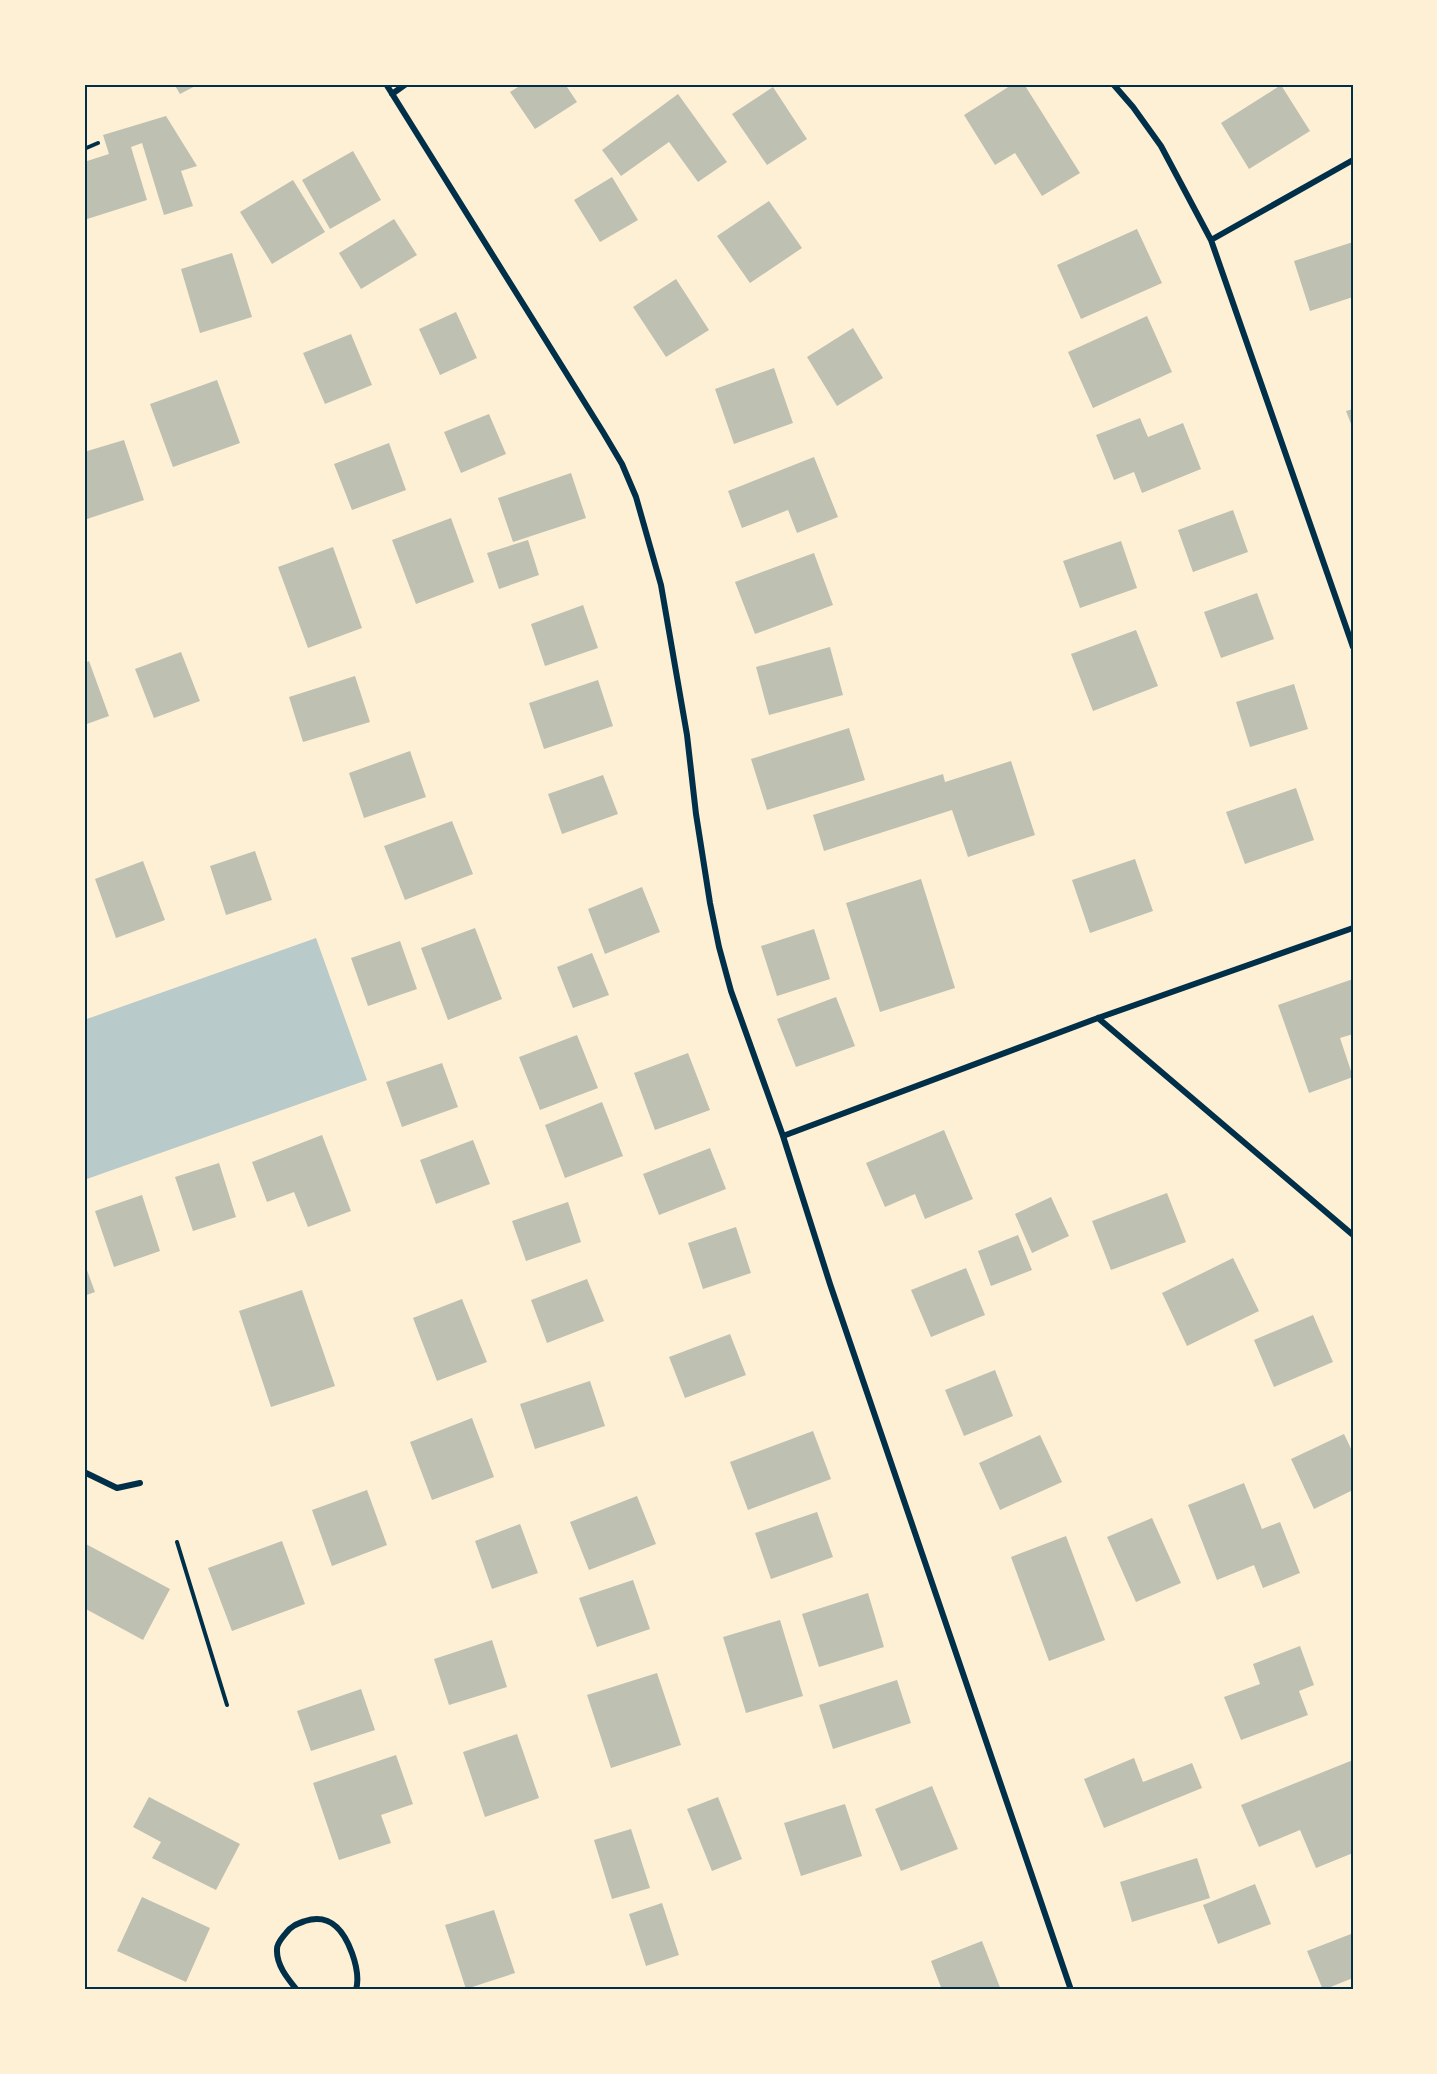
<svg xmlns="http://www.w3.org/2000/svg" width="1437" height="2074" font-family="'DM Sans',sans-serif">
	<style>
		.green { fill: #b9caca }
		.building { fill: #bec0b2 }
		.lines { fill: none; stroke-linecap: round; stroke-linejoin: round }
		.path { stroke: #003049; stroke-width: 4 }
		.minor { stroke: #003049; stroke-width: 6 }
		.neatline { fill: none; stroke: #003049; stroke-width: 2 }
	</style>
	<rect width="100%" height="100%" fill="#fdf0d5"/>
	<path class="green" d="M316 938 367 1080 84 1180V1020Z"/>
	<path class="building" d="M174 84H199L180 94Z
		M523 84H565L577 102 535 129 510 92Z
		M1013 84H1024L1080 173 1042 196 1015 153 995 165 964 115Z
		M1281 85 1310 131 1249 169 1221 123Z
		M773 87 807 139 767 165 732 114Z
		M678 94 727 162 698 182 669 142 621 176 602 150Z
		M166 116 197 166 181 171 193 206 164 215 142 143 131 147 147 200 84 220V162L109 154 103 135Z
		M353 151 381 200 330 229 302 180Z
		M612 177 638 220 600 242 574 200Z
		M293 180 325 232 272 264 240 212Z
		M769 201 802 248 750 283 717 236Z
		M394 219 417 255 361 289 339 253Z
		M1137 229 1162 283 1081 319 1057 265Z
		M1353 242V297L1310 311 1294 261Z
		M232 253 252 317 200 333 181 269Z
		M676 279 709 330 666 357 633 307Z
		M456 312 477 358 440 375 419 329Z
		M1147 316 1172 372 1093 408 1068 352Z
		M853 328 883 378 837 406 807 357Z
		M351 334 372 385 325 404 303 353Z
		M774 368 793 423 734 444 715 389Z
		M217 380 240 443 173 467 150 404Z
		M1353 409V429L1346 411Z
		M489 414 506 454 461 473 444 432Z
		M1140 418 1148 437 1183 423 1201 469 1142 493 1134 472 1114 480 1096 435Z
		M124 440 144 500 84 520V452Z
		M389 443 406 490 352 510 334 464Z
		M814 457 838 517 797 533 788 510 742 528 728 491Z
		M571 473 586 518 513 542 498 498Z
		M1233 510 1248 552 1193 572 1178 530Z
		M451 518 474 582 416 604 392 540Z
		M528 540 539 575 499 589 487 553Z
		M1121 541 1137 588 1080 608 1063 561Z
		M333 547 362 628 308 648 278 567Z
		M814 553 833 605 755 634 735 582Z
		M1257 593 1274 639 1221 658 1204 612Z
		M583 605 598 648 545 666 531 624Z
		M1136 630 1158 686 1093 711 1071 654Z
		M830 647 843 695 769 715 756 667Z
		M181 652 200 701 154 718 135 669Z
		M89 661 109 716 84 725V663Z
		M355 676 370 722 303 742 289 697Z
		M598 680 613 726 544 749 529 703Z
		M1294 684 1308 729 1250 747 1236 702Z
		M849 728 865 780 767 810 751 759Z
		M410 751 426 797 364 818 349 773Z
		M1011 761 1035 835 968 857 952 810 824 851 813 815 943 774 945 782Z
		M603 775 618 814 562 834 548 794Z
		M1296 788 1314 840 1245 864 1226 812Z
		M452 821 473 874 405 900 384 846Z
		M255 851 272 900 226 915 210 866Z
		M1135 859 1153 911 1090 933 1072 880Z
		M143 861 165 920 116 938 95 879Z
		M921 879 955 988 880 1012 846 903Z
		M642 887 660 932 605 954 588 909Z
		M475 928 502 999 448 1020 421 948Z
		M814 929 830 979 777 996 761 946Z
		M400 941 417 989 368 1006 351 958Z
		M592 953 609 995 573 1008 557 967Z
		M1353 979V1034L1340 1038 1353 1077 1309 1093 1278 1005Z
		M836 997 855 1046 796 1067 777 1019Z
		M577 1035 598 1088 540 1110 519 1057Z
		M688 1053 710 1110 655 1130 634 1073Z
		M442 1063 458 1107 402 1127 386 1082Z
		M602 1102 623 1156 565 1178 545 1125Z
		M944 1130 973 1199 925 1219 915 1194 885 1207 866 1163Z
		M322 1135 351 1211 308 1227 294 1192 267 1202 252 1162Z
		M473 1140 490 1184 436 1204 420 1160Z
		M710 1148 726 1189 659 1215 643 1174Z
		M219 1163 236 1217 193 1231 175 1177Z
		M1167 1193 1186 1242 1111 1270 1092 1221Z
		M142 1195 160 1251 114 1267 95 1211Z
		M1051 1197 1069 1236 1032 1253 1015 1214Z
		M568 1202 581 1242 526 1261 512 1221Z
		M736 1227 751 1273 703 1289 688 1243Z
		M1018 1235 1032 1270 991 1286 978 1251Z
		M1233 1258 1259 1311 1187 1346 1162 1293Z
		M84 1262 95 1292 84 1296Z
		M966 1268 985 1315 931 1337 911 1290Z
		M587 1279 604 1321 547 1343 531 1300Z
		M302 1290 335 1386 271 1407 239 1311Z
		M462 1299 487 1362 437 1381 413 1318Z
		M1313 1315 1333 1362 1274 1387 1254 1340Z
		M730 1334 746 1375 685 1398 669 1357Z
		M995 1370 1013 1416 964 1436 945 1390Z
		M590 1381 605 1426 535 1449 520 1404Z
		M472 1418 494 1477 432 1500 410 1442Z
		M813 1431 831 1479 748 1510 730 1462Z
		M1344 1434 1353 1453V1490L1314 1509 1291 1459Z
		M1040 1435 1062 1482 1000 1510 979 1463Z
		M1244 1483 1262 1529 1280 1522 1300 1573 1263 1588 1254 1565 1217 1580 1188 1505Z
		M367 1490 387 1545 332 1566 312 1510Z
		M637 1496 656 1544 589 1570 570 1522Z
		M817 1512 833 1557 771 1579 755 1533Z
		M1152 1518 1181 1583 1136 1602 1107 1537Z
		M520 1524 538 1573 492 1589 475 1541Z
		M1066 1536 1105 1640 1049 1661 1011 1557Z
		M282 1541 305 1604 232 1631 208 1568Z
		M84 1543 170 1589 143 1640 84 1608Z
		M633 1580 650 1629 597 1647 579 1598Z
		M868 1593 884 1647 819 1667 802 1614Z
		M780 1620 803 1696 746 1713 723 1637Z
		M492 1640 507 1687 449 1705 434 1659Z
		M1300 1646 1314 1685 1299 1691 1308 1715 1241 1740 1224 1697 1260 1684 1253 1664Z
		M657 1673 681 1745 611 1768 587 1695Z
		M897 1680 911 1723 833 1749 819 1705Z
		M361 1689 375 1730 311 1751 297 1711Z
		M517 1734 539 1798 485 1817 463 1752Z
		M396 1755 413 1804 381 1815 391 1843 339 1860 313 1783Z
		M1134 1758 1143 1782 1192 1763 1202 1788 1104 1828 1084 1779Z
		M1353 1760V1853L1316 1868 1300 1830 1259 1847 1241 1805Z
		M932 1786 958 1849 901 1871 875 1809Z
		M149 1797 240 1844 216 1890 152 1858 161 1842 133 1827Z
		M718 1797 742 1859 712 1871 687 1809Z
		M845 1804 862 1856 801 1876 784 1823Z
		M631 1829 650 1888 612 1899 594 1840Z
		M1197 1858 1210 1898 1132 1922 1120 1882Z
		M1255 1884 1271 1924 1218 1944 1203 1905Z
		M142 1897 210 1928 186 1982 117 1951Z
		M662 1903 679 1955 646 1966 629 1914Z
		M494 1910 515 1973 466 1989 445 1925Z
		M1351 1934 1353 1939V1978L1323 1990 1307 1951Z
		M982 1941 1001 1990H942L931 1961Z"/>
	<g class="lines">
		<path class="path" d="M84 149 98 143
			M177 1542 227 1705"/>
		<path class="minor" d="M386 84 603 432 622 464 636 497 661 585 687 735 696 814 710 903 719 947 731 991 783 1136 830 1284 1071 1990
			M1113 84 1133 107 1161 146 1211 240 1353 647
			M392 94 406 84
			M1211 240 1353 160
			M1098 1018 1353 1235
			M783 1136 1098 1018 1353 928
			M84 1472 117 1488 140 1483
			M297 1990C288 1979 276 1965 277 1949 277 1943 282 1938 286 1933 291 1926 297 1924 305 1921 331 1913 344 1931 352 1953 356 1964 359 1979 356 1990"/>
	</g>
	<rect width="1437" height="2074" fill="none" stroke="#fdf0d5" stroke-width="171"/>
	<rect x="86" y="86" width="1266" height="1902" class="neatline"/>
</svg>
